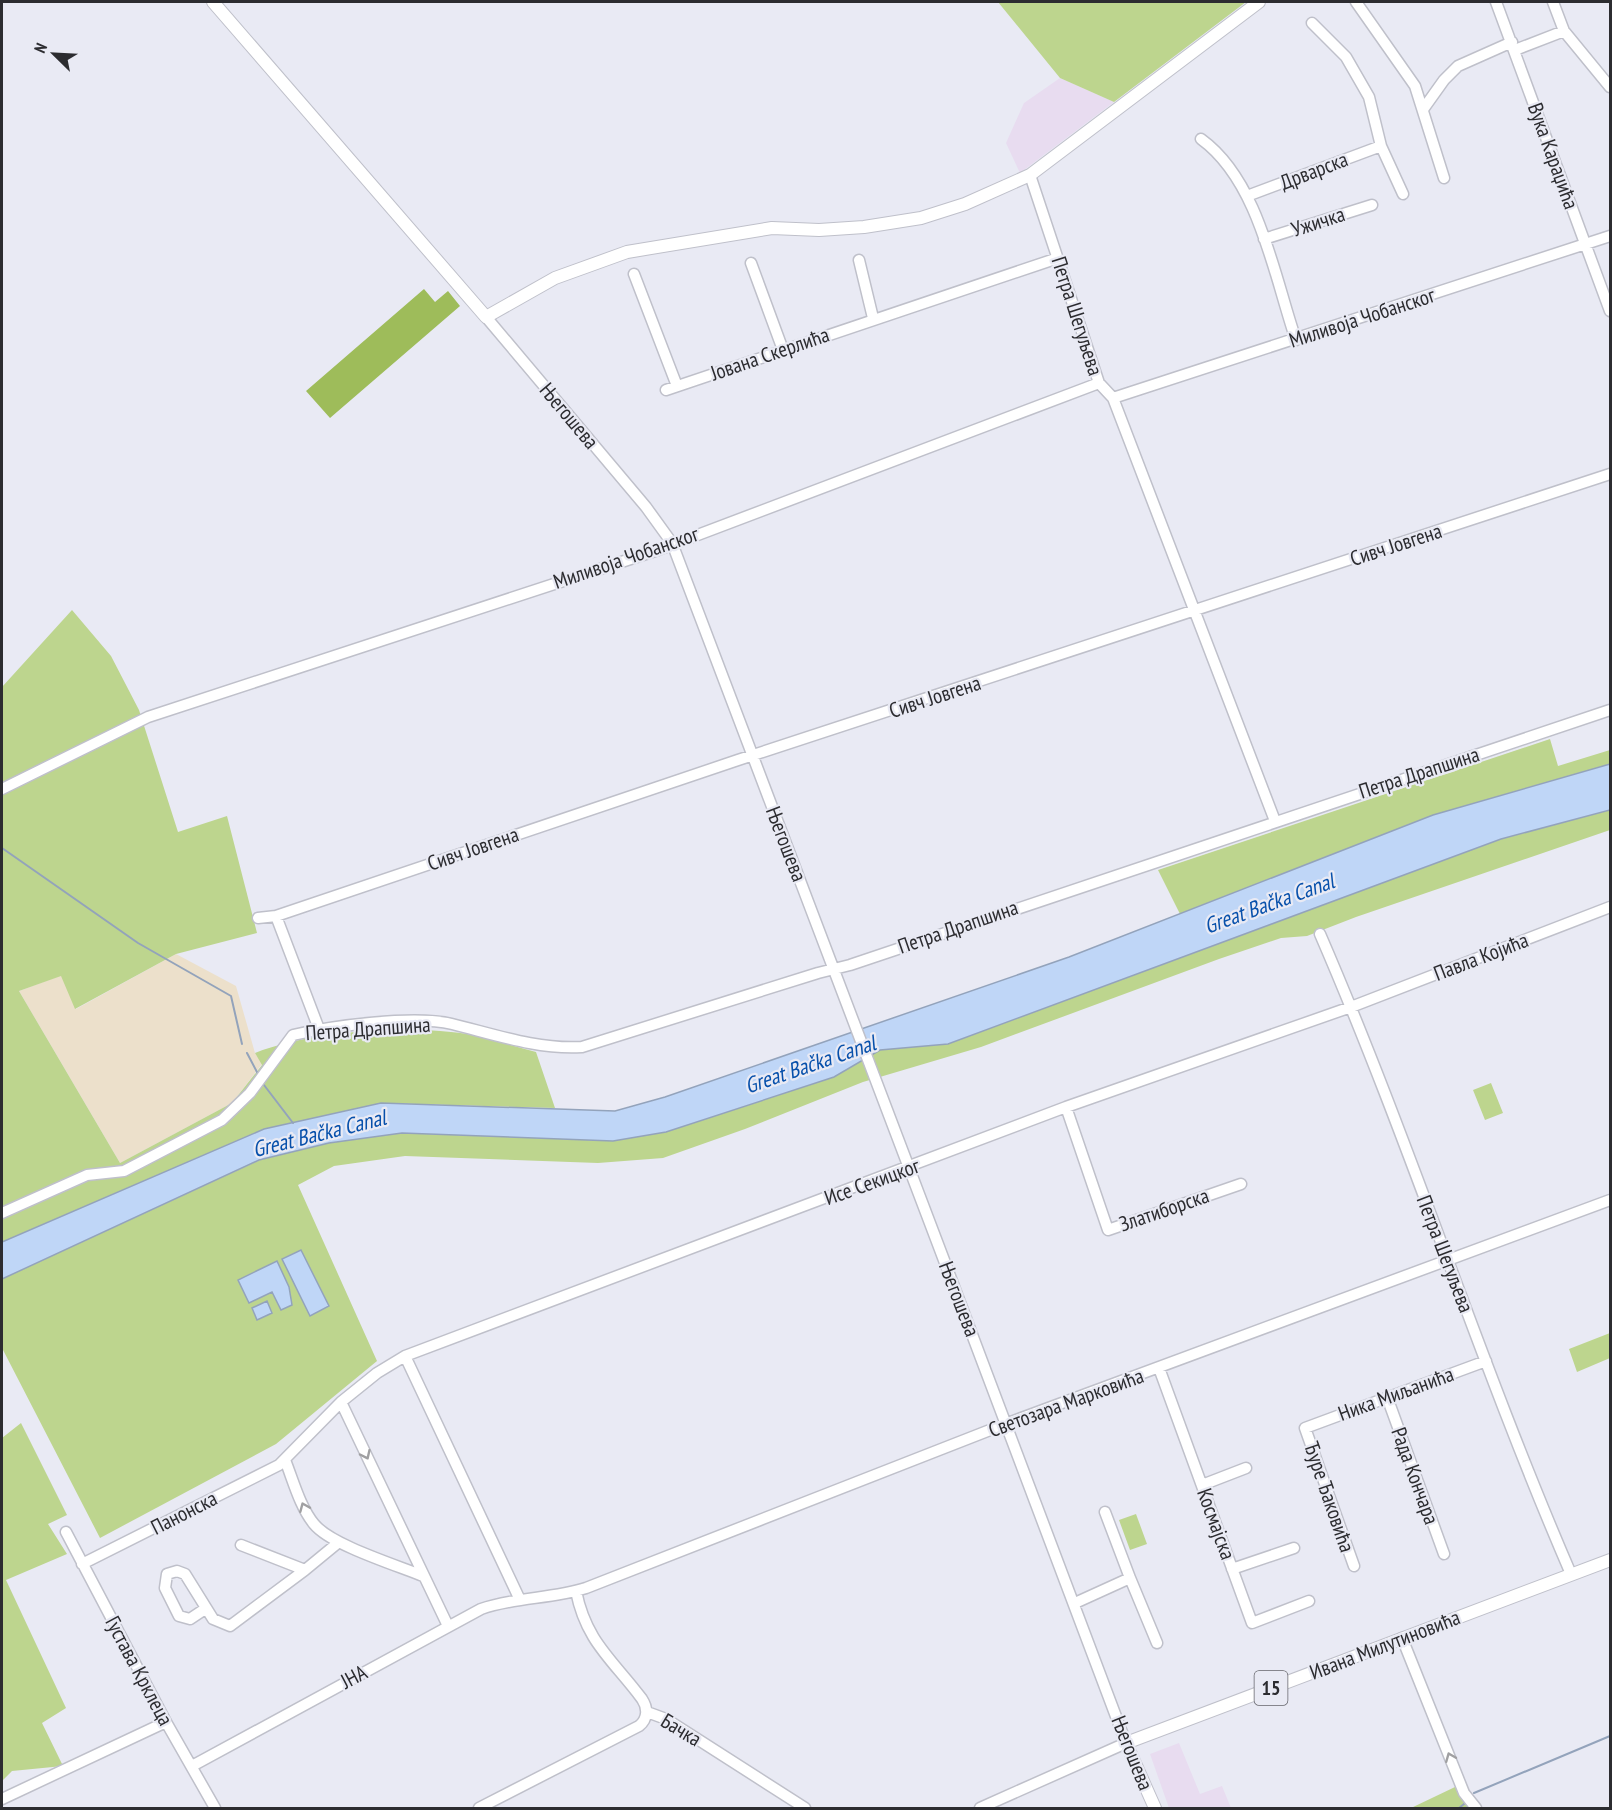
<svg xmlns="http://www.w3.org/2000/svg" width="1612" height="1810" font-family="'PT Sans Narrow',sans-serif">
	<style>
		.commercial { fill: #e8dcf0 }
		.industrial { fill: #ece0cb }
		.green { fill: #bdd58e }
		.forest { fill: #9ebc5a }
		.water { fill: #bfd6f7; stroke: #93a3bb; stroke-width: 1.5 }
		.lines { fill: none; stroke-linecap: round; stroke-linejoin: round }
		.stream { stroke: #93a3bb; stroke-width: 2 }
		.minor-casing { stroke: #bfc0ca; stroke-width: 13 }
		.major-casing { stroke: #bfc0ca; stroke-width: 14 }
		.minor { stroke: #fff; stroke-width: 10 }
		.major { stroke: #fff; stroke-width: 12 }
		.oneway { stroke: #a0a0a2 }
		.labels { text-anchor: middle; stroke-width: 4.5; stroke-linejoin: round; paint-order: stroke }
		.shield { fill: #e9eaf4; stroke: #65656b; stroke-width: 1.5 }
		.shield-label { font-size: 20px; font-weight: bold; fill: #2c2c30 }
		.street-label { font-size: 21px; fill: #2c2c30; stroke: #e9eaf4 }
		.water-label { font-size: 22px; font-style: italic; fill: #0750ab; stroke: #e9eaf4 }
	</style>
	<rect width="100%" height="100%" fill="#e9eaf4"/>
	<path class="commercial" d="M1060 78 1114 102 1020 173 1006 143 1024 103Z
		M1179 1743 1200 1794 1222 1786 1231 1808H1169L1150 1754Z"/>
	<path class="industrial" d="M176 954 236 986 255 1053 262 1064 232 1103 120 1163 19 991 62 975 76 1009Z"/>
	<path class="green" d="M998 2H1246L1114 102 1060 78Z
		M72 610 111 656 139 710 178 832 227 816 257 933 176 954 75 1009 61 976 19 991 120 1163 232 1103 262 1065 255 1053C308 1032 393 1026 451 1032 479 1034 508 1045 536 1052L555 1108 381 1103 264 1129 2 1242V687Z
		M1550 739 1558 766 1610 750V764L1433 815 1180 914 1158 870Z
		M1610 810V830L1356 917 1307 936 1281 938 1219 959 981 1047 863 1082 745 1129 663 1158 598 1163 405 1156 334 1166 298 1185 377 1361 276 1444 100 1538 2 1348V1279L260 1160 329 1143 402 1133 613 1141 666 1132 834 1077 880 1050 948 1044 1501 839Z
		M1491 1083 1503 1113 1485 1120 1473 1090Z
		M1610 1333V1358L1577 1372 1569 1349Z
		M21 1423 67 1515 48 1524 67 1554 6 1580 66 1708 42 1723 63 1766 12 1771 2 1781V1438Z
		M1136 1514 1147 1544 1130 1550 1119 1520Z
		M1455 1787 1471 1808H1411Z"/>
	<path class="forest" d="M424 289 435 302 448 291 460 306 330 418 306 391Z"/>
	<path class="water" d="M1610 764V810L1501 839 948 1044 880 1050 834 1077 666 1132 613 1141 402 1133 329 1143 259 1160 2 1279V1242L264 1129 381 1103 615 1111 665 1097 1069 957 1433 815Z
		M301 1250 329 1306 310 1316 282 1259Z
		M277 1261 289 1287 292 1305 281 1310 272 1292 249 1303 238 1280Z
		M267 1301 272 1313 257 1320 252 1308Z"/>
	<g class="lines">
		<path class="stream" d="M2 848 138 943 231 996 242 1044
			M247 1053 258 1074
			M264 1085 293 1123
			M1474 1793 1610 1736
			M1459 1808 1464 1804"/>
		<g class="minor-casing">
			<path id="minor" d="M1356 2 1415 86 1444 178
				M1496 2 1610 311
				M1553 2 1564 31 1610 87
				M1312 23 1346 57 1369 97 1381 146 1403 194
				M1515 50 1564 31
				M1424 108 1444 80 1458 66 1512 42
				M1201 139C1259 181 1274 276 1296 340
				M1030 175 1099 383 1113 398 1275 821
				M1247 196 1381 146
				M1264 239 1372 205
				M859 260 873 318
				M751 263 783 350
				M634 274 677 386
				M486 317 646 507 672 543C822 944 977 1342 1126 1743L980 1808
				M666 390 1058 258
				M1113 398 1610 236
				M2 789 148 717 658 550 1099 383
				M276 916 319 1029
				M258 918 276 916 738 760 1610 474
				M1320 934C1411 1144 1480 1364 1571 1574
				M1066 1107 1108 1230 1241 1184
				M2 1213 87 1175 124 1171 222 1120 250 1093 293 1035C332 1026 413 1015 452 1024 493 1034 539 1050 582 1047L818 973 850 965 1610 710
				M405 1356 520 1600
				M1159 1368 1252 1623 1309 1601
				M1387 1397 1444 1554
				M341 1402 448 1626
				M285 1460C293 1480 300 1507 314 1524 331 1545 396 1565 423 1576
				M1202 1485 1246 1468
				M66 1532 166 1722 215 1808
				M241 1545 305 1570 339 1542
				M82 1564 279 1465 341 1402 377 1373 405 1356 1066 1107 1351 1007 1610 907
				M1354 1566 1305 1428 1486 1361
				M1232 1569 1294 1548
				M1130 1578 1157 1643
				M1075 1603 1130 1578 1105 1512
				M205 1609 190 1619 179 1616 165 1588 167 1574 177 1571 185 1574 213 1619 230 1626 305 1570
				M1402 1638 1464 1793 1476 1808
				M647 1712 666 1719 805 1808
				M192 1766 481 1609C514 1597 552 1599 586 1588L1008 1423 1610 1200
				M2 1799 166 1722
				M479 1808 639 1726C648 1719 648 1708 642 1699 613 1660 586 1642 576 1591"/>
		</g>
		<g class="major-casing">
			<path id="major" d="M213 2 486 317 555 278 627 252 772 228 819 230 864 227 921 218 965 204 1030 175 1259 2
				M1155 1808 1126 1743 1610 1560"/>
		</g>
		<use href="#minor" class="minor"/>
		<use href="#major" class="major"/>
	</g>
	<defs><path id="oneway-chevron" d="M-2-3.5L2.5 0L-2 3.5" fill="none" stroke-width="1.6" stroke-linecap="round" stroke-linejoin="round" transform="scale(1.5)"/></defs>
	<g class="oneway">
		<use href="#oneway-chevron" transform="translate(366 1455) rotate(65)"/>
		<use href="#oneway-chevron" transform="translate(304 1507) rotate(-113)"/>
		<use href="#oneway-chevron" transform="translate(1450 1757) rotate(-112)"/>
	</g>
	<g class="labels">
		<rect class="shield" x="1254.5" y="1671" width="33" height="34" rx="4.5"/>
		<g class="shield-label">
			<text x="1271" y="1695">15</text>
		</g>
		<g class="street-label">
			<text transform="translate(1553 156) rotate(70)" y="7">Вука Караџића</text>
			<text transform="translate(1314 171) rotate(-21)" y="7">Дрварска</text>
			<text transform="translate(1318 222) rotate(-18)" y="7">Ужичка</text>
			<text transform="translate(1077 316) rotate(72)" y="7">Петра Шегуљева</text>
			<text transform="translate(1362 318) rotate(-18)" y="7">Миливоја Чобанског</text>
			<text transform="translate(770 354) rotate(-19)" y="7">Јована Скерлића</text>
			<text transform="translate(569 416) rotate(50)" y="7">Његошева</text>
			<text transform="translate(1396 545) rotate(-18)" y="7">Сивч Јовгена</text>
			<text transform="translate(626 558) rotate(-19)" y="7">Миливоја Чобанског</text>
			<text transform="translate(935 697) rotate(-18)" y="7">Сивч Јовгена</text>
			<text transform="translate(1419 773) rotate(-18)" y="7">Петра Драпшина</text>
			<text transform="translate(786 844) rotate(69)" y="7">Његошева</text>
			<text transform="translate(473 849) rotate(-19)" y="7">Сивч Јовгена</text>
			<text transform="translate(958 927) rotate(-19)" y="7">Петра Драпшина</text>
			<text transform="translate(1481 957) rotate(-21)" y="7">Павла Којића</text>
			<text transform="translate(368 1029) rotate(-4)" y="7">Петра Драпшина</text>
			<text transform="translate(872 1182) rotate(-20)" y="7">Исе Секицког</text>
			<text transform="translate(1164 1210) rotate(-19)" y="7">Златиборска</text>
			<text transform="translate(1445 1254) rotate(69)" y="7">Петра Шегуљева</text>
			<text transform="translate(959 1299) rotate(69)" y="7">Његошева</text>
			<text transform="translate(1396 1394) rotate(-20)" y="7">Ника Миљанића</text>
			<text transform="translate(1066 1403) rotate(-20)" y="7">Светозара Марковића</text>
			<text transform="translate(1415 1476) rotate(70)" y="7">Рада Кончара</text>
			<text transform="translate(1329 1497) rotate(71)" y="7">Ђуре Ђаковића</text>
			<text transform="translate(184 1513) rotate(-27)" y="7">Панонска</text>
			<text transform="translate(1216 1524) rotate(70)" y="7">Космајска</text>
			<text transform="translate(1385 1645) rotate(-21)" y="7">Ивана Милутиновића</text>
			<text transform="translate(139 1671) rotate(62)" y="7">Густава Крклеца</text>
			<text transform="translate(354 1677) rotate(-28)" y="7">ЈНА</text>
			<text transform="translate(681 1730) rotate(31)" y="7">Бачка</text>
			<text transform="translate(1132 1753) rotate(68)" y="7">Његошева</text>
		</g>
		<g class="water-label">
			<text transform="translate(1269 903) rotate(-20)" y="8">Great Bačka Canal</text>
			<text transform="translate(810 1064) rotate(-19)" y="8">Great Bačka Canal</text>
			<text transform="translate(319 1133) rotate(-14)" y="8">Great Bačka Canal</text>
		</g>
	</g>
	<rect width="1612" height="1810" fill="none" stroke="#2c2c30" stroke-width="6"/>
	<g transform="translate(54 54) rotate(294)" stroke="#e9eaf4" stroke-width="4.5" paint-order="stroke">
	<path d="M0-4.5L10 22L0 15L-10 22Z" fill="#2c2c30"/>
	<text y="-9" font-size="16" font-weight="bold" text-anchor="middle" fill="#2c2c30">N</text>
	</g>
</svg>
